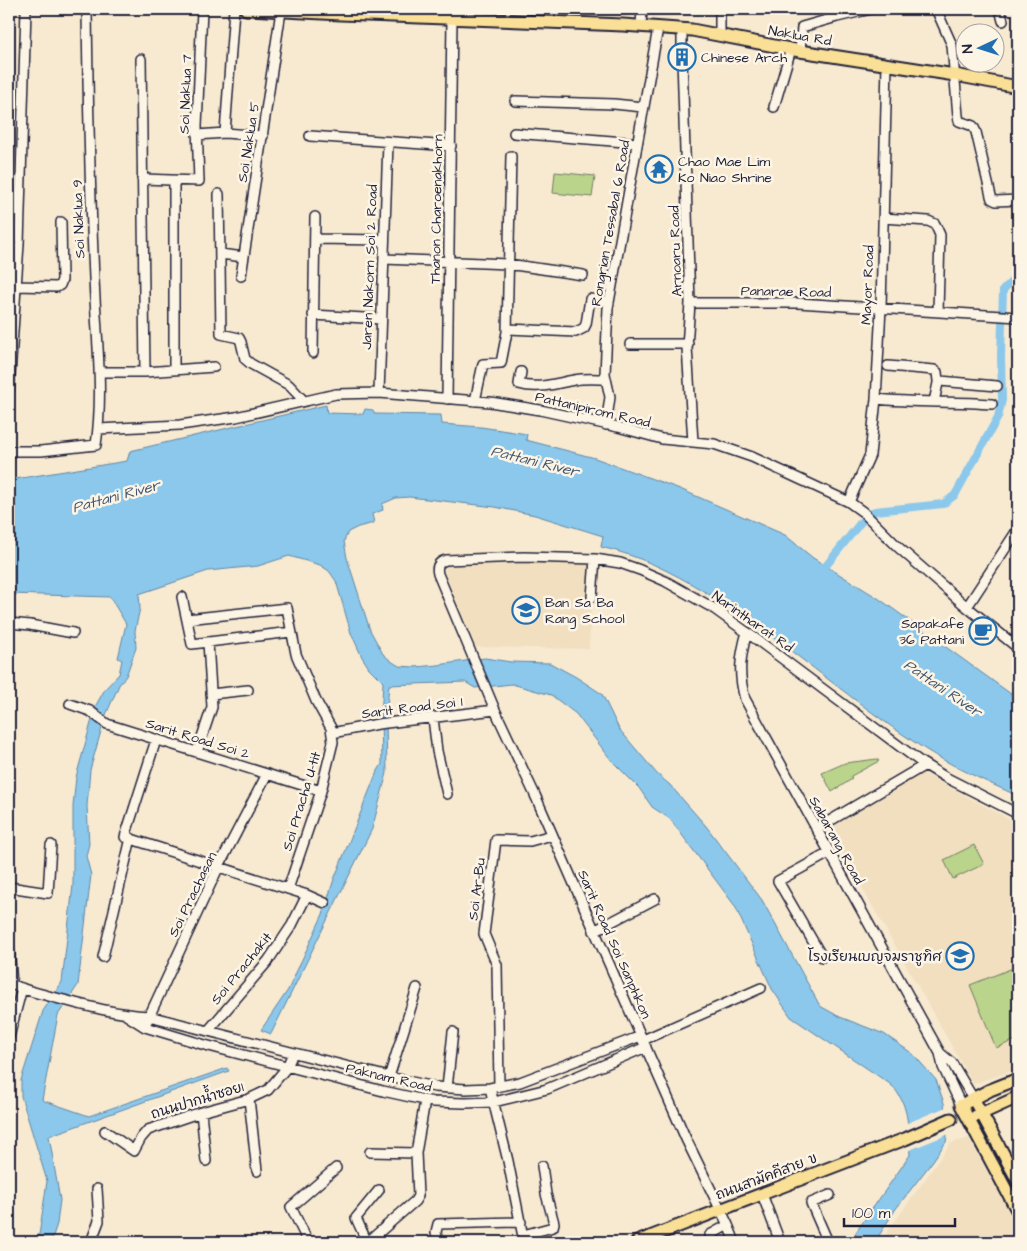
<svg xmlns="http://www.w3.org/2000/svg" width="1027" height="1251" font-family="'Architects Daughter','Playpen Sans Thai',sans-serif">
	<style>
		.built { fill: #f1dfc0 }
		.green { fill: #bbd48b; stroke: #6e7b63 }
		.water { fill: #8bc8eb; stroke: #6186a5 }
		.pier { fill: #f8ead1 }
		.lines { fill: none; stroke-linecap: round; stroke-linejoin: round }
		.canal { stroke: #8bc8eb; stroke-width: 8 }
		.minor-casing { stroke: #22223b; stroke-width: 12 }
		.major-casing { stroke: #22223b; stroke-width: 15 }
		.minor { stroke: #fcf5e5; stroke-width: 9 }
		.major { stroke: #fadf96; stroke-width: 11 }
		.labels { text-anchor: middle; stroke-width: 5; stroke-linejoin: round; paint-order: stroke }
		.street-label { font-size: 14px; fill: #22223b; stroke: #fcf5e5 }
		.poi-label { font-size: 14px; fill: #22223b; stroke: #fcf5e5; text-anchor: start }
		.water-label { font-size: 15px; font-style: italic; fill: #425470; stroke: #fcf5e5 }
	</style>
	<rect width="100%" height="100%" fill="#f8ead1"/>
	<filter id="ink" filterUnits="userSpaceOnUse"><feTurbulence type="fractalNoise" baseFrequency=".02" numOctaves="2"/><feDisplacementMap in="SourceGraphic" scale="10" xChannelSelector="R" yChannelSelector="G"/><feConvolveMatrix kernelMatrix="1 2 1 2 8 2 1 2 1" color-interpolation-filters="sRGB"/></filter>
	<g filter="url(#ink)">
		<path class="built" d="M538 560 593 563 589 649 476 647 445 573 446 567 450 562Z
			M923 773 1018 824V833L1015 834 1018 843V1069L973 1084 829 829Z
			M969 1138 1018 1229V1242H880L951 1143Z"/>
		<path class="green" d="M555 172 595 176 592 197 553 193Z
			M877 759 879 761 851 776 852 779 832 792 822 773 845 763Z
			M974 845 984 864 953 879 944 860Z
			M1018 966V1039L996 1048 970 985Z"/>
		<path class="water" d="M326 405 327 413 363 414 365 409 373 410 375 414 441 415 442 424 481 427 527 434 526 440 595 458 680 489 785 535 813 558 878 598 1011 694 1018 707V796C985 781 951 766 920 746 846 698 781 637 705 592 670 571 640 556 601 547L603 536 535 515 495 507 409 497 396 498 382 504 383 510 372 514 374 523 358 527 348 532 344 541 347 558 370 630 383 654 391 661 399 666 415 667 438 665 485 658 511 662 550 663 576 677 602 694 619 729 657 774 670 785 706 826 762 900 820 1006 840 1017 884 1034 913 1054 936 1080 944 1103 947 1136 946 1142 932 1162 895 1210 875 1242H854L856 1232 910 1155C908 1129 910 1103 890 1084L791 1017 772 989 735 906 670 819 652 807 639 788 612 761 576 714 551 695 512 684 475 688 465 682 389 685 386 718 387 773 372 829 271 1034 261 1030 288 990 323 914 333 882 376 774 382 764 381 718 383 682 369 668 362 657 351 633 336 581 329 571 320 565 289 556 258 566 208 571 139 594 140 608 135 631 136 648 126 676 119 685 105 717 90 770 87 806 89 844 86 856 91 875 78 985 58 1015 42 1100 89 1116 227 1068 229 1071 49 1136 60 1200 57 1224 51 1242H38L47 1181 21 1096V1080L43 1011 62 982 73 885V806L76 777 96 705 105 689 119 674 122 660 118 658 126 624 110 597 9 594V480L127 461 130 451Z"/>
		<path class="pier" d="M946 1107 949 1134 907 1151 905 1124Z"/>
		<g class="lines">
			<path class="canal" d="M821 572 861 522 875 511 943 504 955 495 998 417 1002 400 1001 356 1003 290 1012 281 1018 278"/>
			<g class="minor-casing">
				<path id="minor" d="M936 9 952 45 958 116 959 121 973 126 976 132 991 196 992 199 996 201 1018 200
					M1000 9 1003 21
					M641 26 642 9
					M720 36V9
					M800 51 802 27 837 17 871 9
					M682 55V30
					M141 59 145 372
					M682 59 690 303 687 347 693 442
					M515 101 614 104 643 107
					M774 107 791 49
					M225 133 234 9
					M514 133 637 143
					M197 135 225 133 263 136
					M310 136 451 146
					M142 179 199 181 197 126 202 9
					M219 194 221 334 239 338 241 342 245 359 251 364 289 385 304 401
					M883 218 928 221 935 224 940 235 938 312
					M315 239 384 240
					M220 254 244 257
					M384 259 508 264 583 275
					M241 276 281 11
					M16 286 57 287 60 285 62 280 61 222
					M690 303H798L1018 317
					M313 315 381 319
					M508 329 576 332 584 328 586 324 590 299 609 302
					M630 344H688
					M313 353 315 217
					M888 366 934 370 937 372 938 381
					M174 370V185
					M99 372H145L214 367
					M521 372 519 384C538 390 556 383 574 380 584 378 596 379 606 379
					M9 390 19 244 26 9
					M379 393 388 143
					M447 399 452 18
					M876 399C914 403 953 401 992 404
					M475 401 483 364 501 363 507 332 511 156
					M934 402 938 383 940 381 997 386
					M606 425 610 397 605 374 608 308 658 28
					M98 429 180 425 236 417 336 394 379 393 490 402 540 410 618 427 662 439 714 444 752 457 849 502 863 512 898 547 967 607 1018 648
					M9 451H41L96 445C104 390 96 333 94 278 90 188 88 99 87 9
					M849 502 870 455 876 399 881 308 887 64
					M182 597 192 644 291 632
					M592 597 595 559
					M967 607 1018 529
					M187 619 287 608 296 654 316 701 331 728 333 742 321 791 288 889
					M9 623 30 625 73 633
					M747 632C740 657 738 674 745 699L940 1053 943 1067 961 1105
					M211 694 248 690
					M70 704 90 711 107 724 321 791
					M433 718 437 751 447 794
					M332 733 378 724 495 710
					M156 740 125 837 307 895 325 903
					M197 752 212 707 208 642
					M816 829 925 765
					M9 887 48 893 51 845
					M594 931 655 899
					M9 946 12 985
					M103 957 131 838
					M822 957 778 881 829 853
					M9 982C18 989 34 992 45 995 79 1004 113 1014 149 1016L389 1077 435 1087 466 1089 490 1088 520 1082 641 1036
					M126 1015 145 1027 205 1045 383 1091 433 1102 465 1103 494 1102 547 1089 646 1047
					M147 1021 219 866 267 774
					M208 1031 268 961 292 925 307 895
					M9 1037 22 988
					M643 1040 761 988
					M940 1053 952 1063 973 1098
					M389 1077 417 988
					M499 1086 497 965 484 934 496 840 530 841 552 835
					M447 1088 453 1032
					M490 1088 508 1161 524 1242
					M249 1099 257 1171
					M201 1112 206 1161
					M105 1131 134 1151 141 1138 148 1130 201 1112 249 1099 268 1090 287 1067 293 1053
					M370 1152 416 1153
					M762 1194 780 1242
					M523 1235 553 1227 554 1223 546 1194 542 1166
					M91 1242 99 1221 97 1189
					M308 1242 291 1207 336 1168
					M367 1242 356 1218 379 1190
					M368 1242 415 1201 418 1196 416 1153 425 1101
					M438 1242 436 1232 438 1224 521 1222
					M713 1242 710 1235 728 1225
					M735 1242 728 1225 686 1139 535 795 495 710 438 574C436 566 439 562 446 560L524 557 595 559 620 563 640 570 665 581 713 608 760 642 922 763 945 777 1018 814
					M828 1242 811 1203 830 1195"/>
			</g>
			<g class="major-casing">
				<path id="major" d="M246 9 341 14 623 25 692 30 800 51 955 75 1018 87
					M973 1098 1018 1181
					M967 1102 990 1090 1018 1079
					M961 1105 1018 1212
					M976 1116 1018 1097
					M637 1242 905 1139 951 1119"/>
			</g>
			<use href="#minor" class="minor"/>
			<use href="#major" class="major"/>
		</g>
	</g>
	<defs>
		<g id="building-ring" transform="scale(1.4375)"><circle r="9.5" fill="#fcf5e5" stroke="#1f6fb2" stroke-width="1.5"/><path d="M-4-6H4V6H1V3H-1V6H-4ZM-2.5-4.3h1.7v1.8h-1.7ZM.8-4.3h1.7v1.8H.8ZM-2.5-1h1.7V.8h-1.7ZM.8-1h1.7V.8H.8Z" fill="#1f6fb2"/></g>
		<g id="temple-ring" transform="scale(1.4375)"><circle r="9.5" fill="#fcf5e5" stroke="#1f6fb2" stroke-width="1.5"/><path d="M0-6L5-2H3V0L6.5 2.5H4V6H1.5V3h-3V6H-4V2.5H-6.5L-3 0V-2H-5Z" fill="#1f6fb2"/></g>
		<g id="school-ring" transform="scale(1.4375)"><circle r="9.5" fill="#fcf5e5" stroke="#1f6fb2" stroke-width="1.5"/><path d="M0-5L7-2L0 1L-7-2ZM-4 1L0 2.5L4 1V4Q0 6-4 4Z" fill="#1f6fb2"/></g>
		<g id="cafe-ring" transform="scale(1.4375)"><circle r="9.5" fill="#fcf5e5" stroke="#1f6fb2" stroke-width="1.5"/><path d="M-5.5-4.5H6V0H3Q3 3.5 0 3.5H-2.5Q-5.5 3.5-5.5 0ZM3-3.2v2h1.7v-2ZM-6 4.5H4V6H-6Z" fill="#1f6fb2"/></g>
	</defs>
	<g fill-rule="evenodd">
		<use href="#building-ring" x="682" y="57"/>
		<use href="#temple-ring" x="659" y="169"/>
		<use href="#school-ring" x="526" y="610"/>
		<use href="#cafe-ring" x="983" y="631"/>
		<use href="#school-ring" x="960" y="956"/>
	</g>
	<g class="labels">
		<g class="street-label">
			<text transform="translate(800 35) rotate(10)" y="5">Naklua Rd</text>
			<text transform="translate(185 94) rotate(-88)" y="5">Soi Naklua 7</text>
			<text transform="translate(248 142) rotate(-81)" y="5">Soi Naklua 5</text>
			<text transform="translate(436 209) rotate(-89)" y="5">Thanon Charoenakhorn</text>
			<text transform="translate(78 219) rotate(-92)" y="5">Soi Naklua 9</text>
			<text transform="translate(610 223) rotate(-80)" y="5">Rongrian Tessabal 6 Road</text>
			<text transform="translate(675 251) rotate(-92)" y="5">Arnoaru Road</text>
			<text transform="translate(369 267) rotate(-88)" y="5">Jaren Nakorn Soi 2 Road</text>
			<text transform="translate(867 285) rotate(-88)" y="5">Mayor Road</text>
			<text transform="translate(786 291) rotate(1)" y="5">Panarae Road</text>
			<text transform="translate(593 409) rotate(13)" y="5">Pattanipirom Road</text>
			<text transform="translate(753 621) rotate(35)" y="5">Narintharat Rd</text>
			<text transform="translate(412 707) rotate(-7)" y="5">Sarit Road Soi 1</text>
			<text transform="translate(198 738) rotate(17)" y="5">Sarit Road Soi 2</text>
			<text transform="translate(301 801) rotate(-73)" y="5">Soi Pracha U-tit</text>
			<text transform="translate(837 840) rotate(61)" y="5">Sabarang Road</text>
			<text transform="translate(476 889) rotate(-83)" y="5">Soi Ar-Bu</text>
			<text transform="translate(192 894) rotate(-64)" y="5">Soi Prachasan</text>
			<text transform="translate(615 944) rotate(66)" y="5">Sarit Road Soi Sanphkon</text>
			<text transform="translate(241 968) rotate(-51)" y="5">Soi Prachakit</text>
			<text transform="translate(389 1077) rotate(13)" y="5">Paknam Road</text>
			<text transform="translate(197 1100) rotate(-17)" y="5">ถนนปากนำ้ซอย1</text>
			<text transform="translate(766 1176) rotate(-21)" y="5">ถนนสามัคคีสาย ข</text>
		</g>
		<g class="poi-label">
			<text x="701" y="62">Chinese Arch</text>
			<text x="678" y="166">Chao Mae Lim<tspan x="678" dy="16">Ko Niao Shrine</tspan></text>
			<text x="545" y="607">Ban Sa Ba<tspan x="545" dy="16">Rang School</tspan></text>
			<text x="964" y="628" text-anchor="end">Sapakafe<tspan x="964" dy="16">36 Pattani</tspan></text>
			<text x="941" y="961" text-anchor="end">โรงเรียนเบญจมราชูทิศ</text>
		</g>
		<g class="water-label">
			<text transform="translate(535 461) rotate(14)" y="5">Pattani River</text>
			<text transform="translate(116 496) rotate(-15)" y="5">Pattani River</text>
			<text transform="translate(943 688) rotate(34)" y="5">Pattani River</text>
		</g>
	</g>
	<rect width="1027" height="1251" fill="none" stroke="#fcf5e5" stroke-width="30"/>
	<rect x="15" y="15" width="997" height="1221" fill="none" stroke="#22223b" stroke-width="2" filter="url(#ink)"/>
	<g transform="translate(980 48) rotate(266)"><circle r="24" fill="#fcf5e5" stroke="#a5a1a1"/>
	<path d="M0-4L9 19L0 12L-9 19Z" fill="#1f6fb2"/>
	<text y="-8" font-size="14" font-weight="bold" text-anchor="middle" fill="#22223b">N</text>
	</g>
	<path d="M844 1218v8h111v-8" fill="none" stroke="#22223b" stroke-width="2.5"/>
	<text x="852" y="1218" font-size="15" fill="#22223b" stroke="#fcf5e5" stroke-width="4" paint-order="stroke">100 m</text>
</svg>
